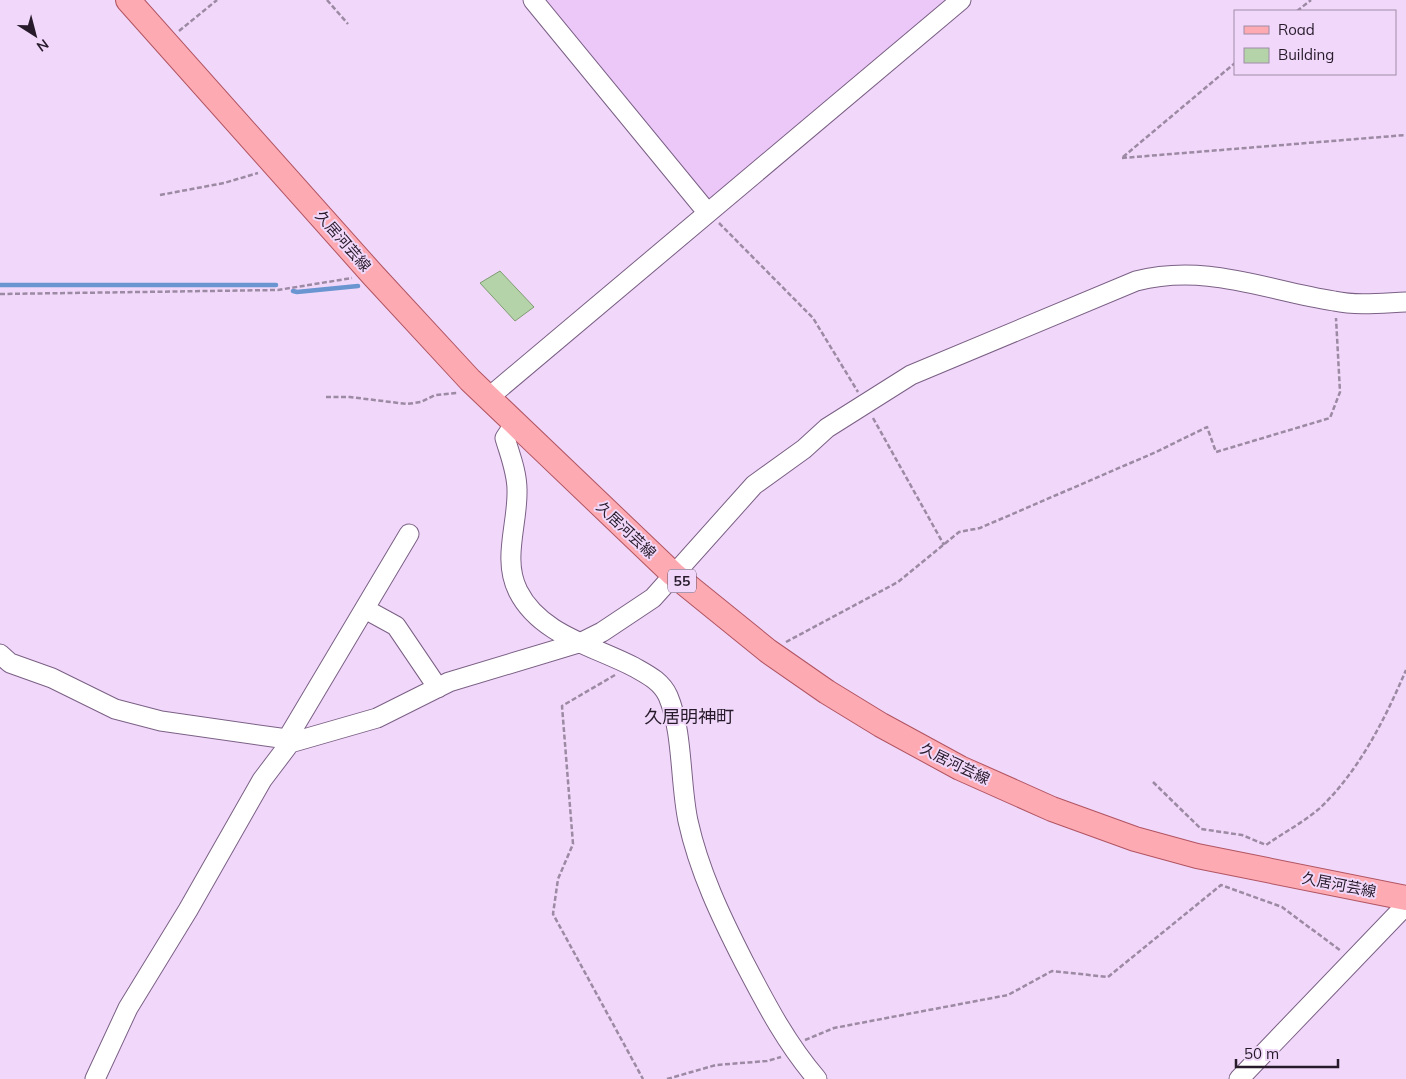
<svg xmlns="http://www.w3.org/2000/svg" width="1406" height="1079" font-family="Mulish,'Noto Sans JP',sans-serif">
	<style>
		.built { fill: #ebc8f8 }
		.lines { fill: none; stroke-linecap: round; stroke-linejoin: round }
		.stream { stroke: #6a95d0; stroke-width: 4.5 }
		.building { fill: #b5d3a9; stroke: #7e9b73 }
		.minor-casing { stroke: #7b6085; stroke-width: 21 }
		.major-casing { stroke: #b15462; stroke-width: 26 }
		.path { stroke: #9c89a3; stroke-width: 2.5; stroke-dasharray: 5 2.5; stroke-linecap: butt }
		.minor { stroke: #fff; stroke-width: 19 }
		.major { stroke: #fdaab2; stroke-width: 24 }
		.labels { text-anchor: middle; stroke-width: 4; stroke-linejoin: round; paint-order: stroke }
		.shield { fill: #f1d8fa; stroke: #645469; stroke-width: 1 }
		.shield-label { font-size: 14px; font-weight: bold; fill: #271b2b }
		.street-label { font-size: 15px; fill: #271b2b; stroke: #f1d8fa }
		.quarter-label { font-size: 18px; fill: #271b2b; stroke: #f1d8fa }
	</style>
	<rect width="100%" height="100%" fill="#f1d8fa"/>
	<path class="built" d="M533 0H961L707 212Z"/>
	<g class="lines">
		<path class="stream" d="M0 285H276
			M293 291 297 292 358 286"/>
	</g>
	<path class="building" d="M500 271 534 307 515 321 480 283Z"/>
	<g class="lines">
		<g class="minor-casing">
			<path id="minor" d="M533 0 707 212
				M488 398 961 0
				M515 423 505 438C510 455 517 472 517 490 518 524 502 559 518 591 540 635 594 646 634 667 648 675 661 681 668 696 683 731 680 783 688 821 699 871 721 917 744 962 766 1004 786 1043 817 1079
				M365 609 396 626 438 688
				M0 654 10 663 52 678 115 709 161 721 287 739
				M290 743 287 739 409 534
				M95 1079 128 1008 188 910 262 780 290 743 377 718 449 682 582 642 602 632 653 598 754 485 804 449 827 428 911 375 1136 281C1206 263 1265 290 1334 301 1358 306 1382 303 1406 302
				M1239 1079 1406 905"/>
		</g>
		<g class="major-casing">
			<path id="major" d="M128 0 373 275 470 380 673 574 768 651 827 692 881 725 960 768 1052 809 1135 839 1197 856 1406 898"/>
		</g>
		<path class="path" d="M327 0 348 24
			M1297 11 1311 0
			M179 31 217 0
			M1123 157 1235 63
			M1122 158 1406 135
			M160 195 224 183 258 173
			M719 223 813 318 858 392
			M0 294 278 290 352 278
			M326 397H350L407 404 421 402 435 395 457 393
			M873 418 944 545
			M786 642 898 582 959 532 980 528 1156 452 1207 427 1216 452 1330 418 1340 392 1336 318
			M615 675 562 706 573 844 558 879 553 914 643 1079
			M1153 782 1201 829 1242 835 1266 845C1283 833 1304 822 1320 808 1359 771 1385 719 1406 670
			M805 1040 834 1028 1008 995 1052 971 1108 977 1221 885 1282 907 1341 951
			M667 1079 716 1065 767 1061 781 1057"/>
		<use href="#minor" class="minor"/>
		<use href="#major" class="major"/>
	</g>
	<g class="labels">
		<rect class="shield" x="668" y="569.5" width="28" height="23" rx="4"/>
		<g class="shield-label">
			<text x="682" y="586">55</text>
		</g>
		<g class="street-label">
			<text transform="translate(343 241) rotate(49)" y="5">久居河芸線</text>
			<text transform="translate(626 530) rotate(43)" y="5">久居河芸線</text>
			<text transform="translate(955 764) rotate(26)" y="5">久居河芸線</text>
			<text transform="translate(1339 885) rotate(11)" y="5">久居河芸線</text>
		</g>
		<g class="quarter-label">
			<text x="689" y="723">久居明神町</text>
		</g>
	</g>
	<rect x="1234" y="10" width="162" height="65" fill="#f1d8fa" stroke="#a08ca7"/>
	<rect x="1244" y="26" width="25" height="8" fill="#fdaab2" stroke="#a08ca7"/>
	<text x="1278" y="35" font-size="15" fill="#271b2b">Road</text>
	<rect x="1244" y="48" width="25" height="15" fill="#b5d3a9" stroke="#a08ca7"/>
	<text x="1278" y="60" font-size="15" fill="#271b2b">Building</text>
	<g transform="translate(35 35) rotate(144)" stroke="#f1d8fa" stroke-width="4" paint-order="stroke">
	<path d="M0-4L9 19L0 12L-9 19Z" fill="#271b2b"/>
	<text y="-8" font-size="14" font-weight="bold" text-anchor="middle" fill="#271b2b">N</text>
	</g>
	<path d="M1236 1059v8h102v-8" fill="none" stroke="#271b2b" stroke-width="2.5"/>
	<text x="1244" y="1059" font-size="15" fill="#271b2b" stroke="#f1d8fa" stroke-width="4" paint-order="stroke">50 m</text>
</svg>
